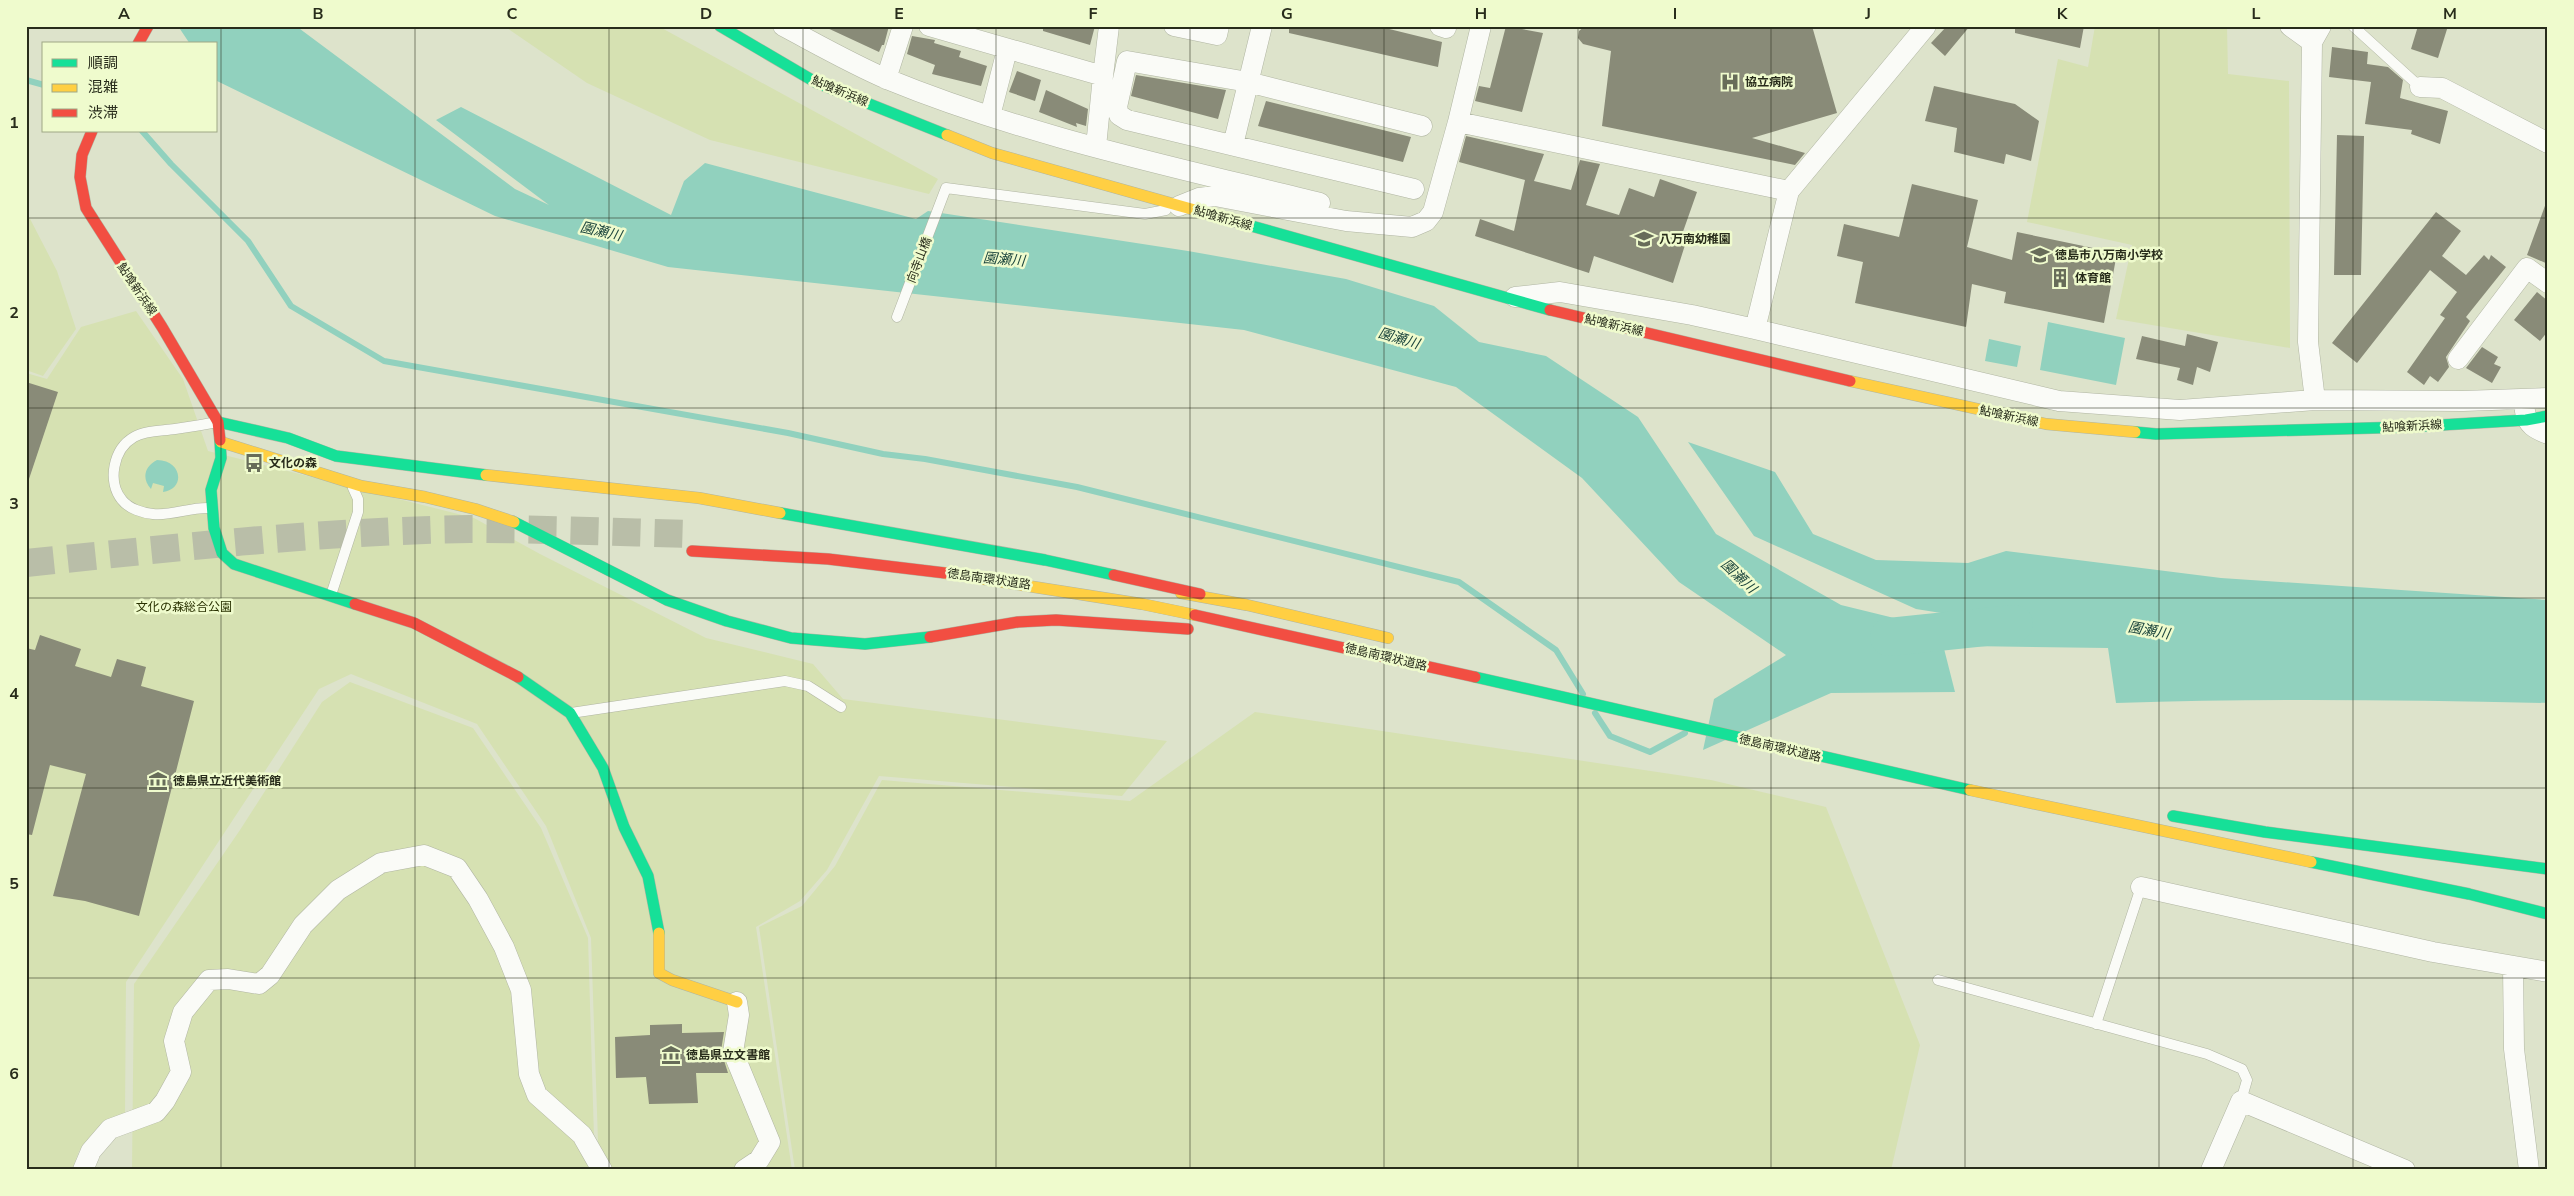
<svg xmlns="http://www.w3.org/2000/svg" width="2574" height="1196" font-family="'Nunito Sans','Noto Sans JP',sans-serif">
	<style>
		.green { fill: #d6e1b2 }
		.water { fill: #91d1be }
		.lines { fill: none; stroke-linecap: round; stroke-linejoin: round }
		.stream { stroke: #91d1be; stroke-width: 6 }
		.river { stroke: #91d1be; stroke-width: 38 }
		.building { fill: #898b78 }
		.highway-tunnel { stroke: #b9bea8; stroke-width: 28; stroke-dasharray: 28 14; stroke-linecap: butt }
		.lane-casing { stroke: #b0b5a2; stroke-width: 11 }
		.street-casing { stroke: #b0b5a2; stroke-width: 21 }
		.fast-casing { stroke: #b0b5a2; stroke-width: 12 }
		.slow-casing { stroke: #b0b5a2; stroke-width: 12 }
		.jam-casing { stroke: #b0b5a2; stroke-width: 12 }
		.lane { stroke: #fafbf7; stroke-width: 10 }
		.street { stroke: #fafbf7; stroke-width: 20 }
		.fast { stroke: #16e098; stroke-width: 11 }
		.slow { stroke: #ffcf43; stroke-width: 11 }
		.jam { stroke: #f24e42; stroke-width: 11 }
		.grid { fill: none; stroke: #282c1b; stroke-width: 1; stroke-opacity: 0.55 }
		.labels { text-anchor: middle; stroke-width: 5; stroke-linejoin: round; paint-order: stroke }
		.poi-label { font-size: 12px; font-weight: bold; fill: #282c1b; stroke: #effbcd; text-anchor: start }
		.street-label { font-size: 12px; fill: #282c1b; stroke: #effbcd }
		.park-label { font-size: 12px; fill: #293100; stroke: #effbcd }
		.water-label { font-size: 14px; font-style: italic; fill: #1c453d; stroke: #effbcd }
		.neatline { fill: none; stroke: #282c1b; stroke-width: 2 }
		.grid-label { font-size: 16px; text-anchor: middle; font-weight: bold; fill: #282c1b }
	</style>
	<rect width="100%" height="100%" fill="#dde3cb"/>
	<path class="green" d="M504 26H658L938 179 929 194 710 140 587 83Z
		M2095 26H2227L2228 74 2289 81 2290 348 2116 319 2132 245 2027 222 2058 59 2088 67Z
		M26 211 57 271 76 329 43 376 26 370Z
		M136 311 183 379 208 451 474 518 540 554 706 638 813 664 843 699 1167 741 1122 796 879 776 827 870 800 901 756 927 792 1170H599L591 938 546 826 477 724 351 674 319 689 126 982 125 1115 108 1119 79 1151 72 1170H26V373L47 379 81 327Z
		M350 682 473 728 541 828 588 938 595 1170H132L134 984 240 830 322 702Z
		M1255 712 1711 780 1826 807 1920 1045 1891 1170H795L759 927 802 906 835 866 882 780 1130 801Z"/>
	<path class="water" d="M178 26H296L515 189 549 205 436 120 461 107 671 215 684 181 705 163 916 219 928 211 1188 251 1346 279 1434 306 1479 342 1546 356 1638 417 1716 534 1841 605 1939 629 1955 692 1831 693 1703 750 1714 699 1786 655 1679 582 1582 478 1456 387 1244 330 668 267 495 216 217 81 216 44H190Z
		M2048 322 2125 338 2116 385 2040 370Z
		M1989 339 2021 346 2017 367 1985 361Z
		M1688 442 1775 472 1813 534 1876 560 1968 563 2006 551 2221 578 2548 600V703C2404 700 2260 698 2116 703L2108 648 1968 646 1960 616 1916 609 1754 536Z
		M157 460C182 460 186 489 163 492L164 486 153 483 151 489C141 478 145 466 157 460Z"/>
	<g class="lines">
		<path class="stream" d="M26 80 44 85
			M142 131 171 164 248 241 291 306 384 361 788 433 883 454 925 459 1077 487 1459 582 1556 650 1583 694
			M1595 713 1610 736 1650 752 1685 733"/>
		<path class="river" d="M1889 637 2014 624"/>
	</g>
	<path class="building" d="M823 26H889L884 45H882L879 52Z
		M1043 26H1095L1090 45 1043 31Z
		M1289 26H1377L1442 42 1438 67 1289 33Z
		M1506 26 1543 33 1522 112 1475 101 1479 86 1490 88Z
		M1585 26H1812L1837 113 1752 138 1805 153 1795 165 1602 126 1611 51 1583 44 1578 38 1579 31Z
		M1947 26H1970L1945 56 1931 43Z
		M2015 26H2084L2080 48 2015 33Z
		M2418 26H2448L2438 58 2411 49Z
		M912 36 935 40 934 43 961 51 959 57 987 66 981 86 932 74 935 65 907 54Z
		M2332 47 2368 52 2367 64 2388 67 2403 80 2400 98 2448 111 2440 144 2411 134 2412 130 2365 124 2371 82 2329 77Z
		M1017 71 1041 80 1035 101 1009 92Z
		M1136 75 1226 90 1218 119 1131 96Z
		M1934 86 2015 104 2039 121 2031 161 2006 154 2004 164 1954 152 1957 128 1925 121Z
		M1046 90 1088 109 1086 126 1076 123 1077 127 1039 112Z
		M1266 101 1411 137 1403 162 1258 126Z
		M2337 135 2364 136 2361 275H2334Z
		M1466 136 1544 154 1534 181 1571 190 1580 160 1600 164 1586 205 1619 215 1629 188 1654 197 1660 179 1697 192 1679 243 1685 245 1673 283 1594 256 1589 273 1475 236 1480 219 1514 231 1525 180 1459 162Z
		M1912 184 1978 200 1967 247 2012 260 2017 232 2117 253 2104 323 2004 303 2006 292 1972 284 1966 327 1855 303 1863 262 1837 256 1844 224 1899 237Z
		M2546 203H2548V264L2527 255Z
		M2436 212 2461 231 2442 256 2466 275 2484 255 2489 260 2491 255 2506 267 2466 317 2470 321 2446 357 2449 367 2438 382 2430 376 2424 385 2407 372 2445 318 2440 315 2457 292 2430 270 2357 363 2332 343Z
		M2537 292 2548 301V331L2540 341 2514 320Z
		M2187 334 2218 342 2210 372 2197 367 2193 385 2177 380 2180 368 2136 359 2142 336 2185 346Z
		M2482 347 2498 357 2494 364 2501 367 2492 383 2466 368Z
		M26 382 58 392 29 479 26 478Z
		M40 635 81 649 75 666 111 677 117 659 146 667 141 686 194 701 139 916 85 901 53 896 86 774 50 765 32 835 26 834V648L35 650Z
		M682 1024V1033L724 1032 721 1051 728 1073H696L698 1103 649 1104 646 1077 616 1078 615 1037 650 1035V1025Z"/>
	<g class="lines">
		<path class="highway-tunnel" d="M26 563C173 548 322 531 470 529 544 529 618 532 692 534"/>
		<g class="lane-casing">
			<path id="lane" d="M2353 26 2420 87
				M897 317 946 188 1145 214 1166 210
				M210 508C189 507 173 516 153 514 143 513 129 509 122 500 107 482 113 449 134 437 146 430 162 431 175 429 189 427 203 425 217 422
				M331 595 358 512V499L353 488
				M571 713 785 681 808 686 841 707
				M1938 980 2207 1054 2242 1069 2247 1080 2241 1101
				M2096 1024 2141 887"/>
		</g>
		<g class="street-casing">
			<path id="street" d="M783 26C817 44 852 64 887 79 1026 136 1175 167 1320 203
				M929 26 1103 76 1109 26
				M1174 26 1217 35 1219 26
				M1440 26 1446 28
				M2290 26 2312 42
				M2321 26 2312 42 2308 342 2315 400 2463 401 2548 398
				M886 79 903 26
				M2420 87 2442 88 2548 143
				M990 116 1007 50
				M1458 122 1481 26
				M1233 145 1262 26
				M1096 147 1103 76
				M1414 189 1127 120 1119 115 1117 107 1127 61 1248 82 1422 126
				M1789 191 1926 26
				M1179 206 1199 198 1215 196 1346 221 1412 227 1426 221 1433 212 1458 122 1789 191 1755 329 1692 315 1560 292 1515 297
				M1755 329 2059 401 2180 410 2315 400
				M2458 359 2527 268 2548 283
				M2525 411C2527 425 2535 429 2548 434
				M2141 887 2433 952 2548 972
				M2513 966 2514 1049 2529 1170
				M737 1002 739 1015 733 1052 770 1142 759 1160 744 1170
				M83 1170 91 1151 110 1129 156 1112 165 1101 181 1072 174 1041 183 1012 209 980 228 979 259 984 270 975 303 925 338 890 381 863 424 855 457 868 478 899 504 947 521 990 529 1074 537 1095 582 1135 602 1170
				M2211 1170 2241 1101 2405 1170"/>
		</g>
		<g class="fast-casing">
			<path id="fast" d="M720 26 817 83 947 135
				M1248 225 1550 310
				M218 422 288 438 336 456 486 475
				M2135 432 2156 434 2407 427 2526 420 2548 416
				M220 440 221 458 211 490 214 528 222 553 234 564 355 604
				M780 513 1045 560 1114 575
				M514 522 667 600 727 621 791 638 865 644 930 637
				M518 677 570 713 603 768 624 827 648 876 659 933
				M1475 677 1970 790
				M2173 816 2265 832 2548 869
				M2311 862 2469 894 2548 914"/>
		</g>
		<g class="slow-casing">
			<path id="slow" d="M947 135 992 153 1248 225
				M1850 381 2046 424 2135 432
				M221 442 361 486 425 497 475 509 514 522
				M486 475 699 498 780 513
				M945 573 1142 604 1195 615
				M1181 593 1247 605 1388 638
				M1970 790 2311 862
				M659 933V973L672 980 737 1002"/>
		</g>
		<g class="jam-casing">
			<path id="jam" d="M138 44 148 26
				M92 131 82 155 80 177 86 208 162 327 218 422 220 440
				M1550 310 1850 381
				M692 551 828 559 945 573
				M1114 575 1200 594
				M355 604 414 623 518 677
				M1195 615 1475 677
				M930 637 1018 622 1056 620 1188 629"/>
		</g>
		<use href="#lane" class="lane"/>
		<use href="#street" class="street"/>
		<use href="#fast" class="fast"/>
		<use href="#slow" class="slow"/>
		<use href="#jam" class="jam"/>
	</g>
	<path class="grid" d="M221 26V1170M415 26V1170M609 26V1170M803 26V1170M996 26V1170M1190 26V1170M1384 26V1170M1578 26V1170M1771 26V1170M1965 26V1170M2159 26V1170M2353 26V1170M26 218H2548M26 408H2548M26 598H2548M26 788H2548M26 978H2548"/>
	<defs>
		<g id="hospital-bare" transform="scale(1.5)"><path d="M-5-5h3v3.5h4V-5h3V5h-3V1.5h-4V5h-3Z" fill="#676c59" stroke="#effbcd" stroke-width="2.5" paint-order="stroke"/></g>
		<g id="school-bare" transform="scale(1.5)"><path d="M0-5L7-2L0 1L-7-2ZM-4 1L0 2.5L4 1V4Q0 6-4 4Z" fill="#676c59" stroke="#effbcd" stroke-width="2.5" paint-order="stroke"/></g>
		<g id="building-bare" transform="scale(1.5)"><path d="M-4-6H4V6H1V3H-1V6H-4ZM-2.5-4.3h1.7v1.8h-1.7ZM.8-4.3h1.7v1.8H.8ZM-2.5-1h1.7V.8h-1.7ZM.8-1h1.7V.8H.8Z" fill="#676c59" stroke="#effbcd" stroke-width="2.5" paint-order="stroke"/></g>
		<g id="bus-bare" transform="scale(1.5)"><path d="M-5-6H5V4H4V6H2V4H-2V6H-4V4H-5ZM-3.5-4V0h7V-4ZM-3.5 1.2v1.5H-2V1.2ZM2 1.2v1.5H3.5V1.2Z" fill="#676c59" stroke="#effbcd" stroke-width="2.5" paint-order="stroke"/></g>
		<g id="museum-bare" transform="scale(1.5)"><path d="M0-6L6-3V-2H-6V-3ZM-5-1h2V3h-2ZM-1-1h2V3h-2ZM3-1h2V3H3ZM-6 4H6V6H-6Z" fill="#676c59" stroke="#effbcd" stroke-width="2.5" paint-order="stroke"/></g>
	</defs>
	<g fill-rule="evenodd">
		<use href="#hospital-bare" x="1730" y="82"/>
		<use href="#school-bare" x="1644" y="239"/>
		<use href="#school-bare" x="2040" y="255"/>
		<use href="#building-bare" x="2060" y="278"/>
		<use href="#bus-bare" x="254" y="463"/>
		<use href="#museum-bare" x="158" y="781"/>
		<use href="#museum-bare" x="671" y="1055"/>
	</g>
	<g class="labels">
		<g class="poi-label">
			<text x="1745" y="86">協立病院</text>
			<text x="1659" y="243">八万南幼稚園</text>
			<text x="2055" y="259">徳島市八万南小学校</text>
			<text x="2075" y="282">体育館</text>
			<text x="269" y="467">文化の森</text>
			<text x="173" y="785">徳島県立近代美術館</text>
			<text x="686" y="1059">徳島県立文書館</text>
		</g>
		<g class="street-label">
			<text transform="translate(840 91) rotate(23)" y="4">鮎喰新浜線</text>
			<text transform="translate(1223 218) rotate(16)" y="4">鮎喰新浜線</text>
			<text transform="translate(919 260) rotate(-69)" y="4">向寺山橋</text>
			<text transform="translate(137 289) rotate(56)" y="4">鮎喰新浜線</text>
			<text transform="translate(1614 325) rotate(13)" y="4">鮎喰新浜線</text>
			<text transform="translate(2009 416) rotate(12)" y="4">鮎喰新浜線</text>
			<text transform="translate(2412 426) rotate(-3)" y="4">鮎喰新浜線</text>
			<text transform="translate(989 579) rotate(8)" y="4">徳島南環状道路</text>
			<text transform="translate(1386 657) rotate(13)" y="4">徳島南環状道路</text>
			<text transform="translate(1780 748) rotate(13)" y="4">徳島南環状道路</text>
		</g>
		<g class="park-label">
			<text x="184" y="611">文化の森総合公園</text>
		</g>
		<g class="water-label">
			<text transform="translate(601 231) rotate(13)" y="5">園瀬川</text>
			<text transform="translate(1004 259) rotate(5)" y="5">園瀬川</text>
			<text transform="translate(1399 338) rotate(17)" y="5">園瀬川</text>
			<text transform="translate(1739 576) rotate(43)" y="5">園瀬川</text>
			<text transform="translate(2149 630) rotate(10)" y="5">園瀬川</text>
		</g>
	</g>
	<rect width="2574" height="1196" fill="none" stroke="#effbcd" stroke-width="55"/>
	<rect x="42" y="42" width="175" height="90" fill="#effbcd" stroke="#9fa886"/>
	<rect x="52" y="59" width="25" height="8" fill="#16e098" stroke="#9fa886"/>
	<text x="88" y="68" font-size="15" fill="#282c1b">順調</text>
	<rect x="52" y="84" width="25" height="8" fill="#ffcf43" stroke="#9fa886"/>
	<text x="88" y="92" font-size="15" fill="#282c1b">混雑</text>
	<rect x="52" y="109" width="25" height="8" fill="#f24e42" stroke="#9fa886"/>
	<text x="88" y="118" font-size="15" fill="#282c1b">渋滞</text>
	<rect x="28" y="28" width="2518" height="1140" class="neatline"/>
	<g class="grid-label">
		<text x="124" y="19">A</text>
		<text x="318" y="19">B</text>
		<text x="512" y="19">C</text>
		<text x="706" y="19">D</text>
		<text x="899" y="19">E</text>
		<text x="1093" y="19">F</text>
		<text x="1287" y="19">G</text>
		<text x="1481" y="19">H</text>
		<text x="1675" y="19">I</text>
		<text x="1868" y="19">J</text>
		<text x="2062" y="19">K</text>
		<text x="2256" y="19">L</text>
		<text x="2450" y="19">M</text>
		<text x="14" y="128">1</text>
		<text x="14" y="318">2</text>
		<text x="14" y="509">3</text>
		<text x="14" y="699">4</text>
		<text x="14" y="889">5</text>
		<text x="14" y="1079">6</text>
	</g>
</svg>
